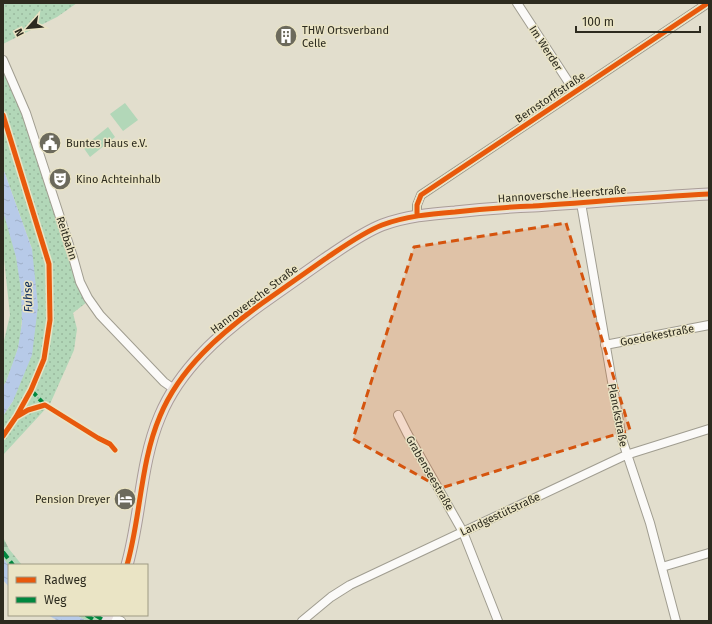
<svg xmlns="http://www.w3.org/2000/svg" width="712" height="624" font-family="'Fira Sans',sans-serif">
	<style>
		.grass { fill: url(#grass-dots) }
		.forest { fill: url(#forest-firs) }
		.park { fill: #b2d7b8 }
		.water { fill: url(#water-ripples) }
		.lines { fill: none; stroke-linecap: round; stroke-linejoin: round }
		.stream { stroke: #b7cae8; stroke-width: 2.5 }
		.minor-casing { stroke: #a09d90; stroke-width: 10 }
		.major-casing { stroke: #a99d97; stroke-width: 13 }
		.minor { stroke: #fbfaf8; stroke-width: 8 }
		.major { stroke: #e8e1e1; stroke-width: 11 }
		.quiet { stroke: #00873e; stroke-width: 4; stroke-dasharray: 8 4; stroke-linecap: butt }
		.cycleway-casing { stroke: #eae4c5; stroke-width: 8 }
		.cycleway { stroke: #e8590c; stroke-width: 5 }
		.marked { fill: #d5540e; fill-opacity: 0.2; stroke: #d5540e; stroke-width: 3; stroke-dasharray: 8 5; stroke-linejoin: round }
		.labels { text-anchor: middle; stroke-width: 3; stroke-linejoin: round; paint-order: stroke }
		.poi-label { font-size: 11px; fill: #2d2b1f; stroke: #eae4c5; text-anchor: start }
		.street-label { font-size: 11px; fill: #2d2b1f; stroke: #eae4c5 }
		.water-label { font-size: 12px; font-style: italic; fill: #07275b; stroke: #eae4c5 }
	</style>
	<defs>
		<pattern id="grass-dots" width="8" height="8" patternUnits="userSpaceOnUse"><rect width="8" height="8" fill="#b2d7b8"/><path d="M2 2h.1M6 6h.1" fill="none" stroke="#99b99e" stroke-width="1.8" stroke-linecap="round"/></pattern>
		<pattern id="forest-firs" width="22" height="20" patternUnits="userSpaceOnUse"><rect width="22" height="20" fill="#b2d7b8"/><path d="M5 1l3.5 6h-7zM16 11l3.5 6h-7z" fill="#99b99e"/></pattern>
		<pattern id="water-ripples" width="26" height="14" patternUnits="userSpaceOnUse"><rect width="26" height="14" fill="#b7cae8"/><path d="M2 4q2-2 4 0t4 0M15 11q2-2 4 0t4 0" fill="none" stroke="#9eaec7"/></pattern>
	</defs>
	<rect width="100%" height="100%" fill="#e2decd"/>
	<path class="grass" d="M3 3H77L57 17 3 44Z
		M3 60 73 257 92 298 73 313 77 329 74 350 50 404 3 455V416L13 401 32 249 3 168Z
		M3 211C18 249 28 308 18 348 15 359 10 371 6 382L3 386V345L10 315 3 249Z"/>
	<path class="forest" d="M3 537 9 549 22 565 9 566 3 558Z
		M76 615H93L103 621H87Z"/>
	<path class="park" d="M125 103 138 120 123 131 110 114Z
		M108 127 115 137 90 157 83 147Z"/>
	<path class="water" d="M3 168 32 249 38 306 32 355 13 401 3 416V386L6 382 18 348 22 323 21 290 16 257 3 211Z
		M3 558 9 566V587L3 580Z
		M48 615H76L87 621H58Z"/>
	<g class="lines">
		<path class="stream" d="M3 4 5 3"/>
		<g class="minor-casing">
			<path id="minor" d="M517 3 575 92
				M3 60 26 113 73 257 80 282 88 298 100 315 164 382 174 389
				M581 203 622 439 650 523 676 621
				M417 215V205L421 195 708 3
				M605 345 709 325
				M398 415 407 433 463 532 498 621
				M662 567 709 553
				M108 615 121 621
				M302 621 331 597 350 585 626 455 709 429"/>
		</g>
		<g class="major-casing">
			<path id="major" d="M127 565C141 516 140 463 160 416 180 368 220 334 261 304 282 289 304 274 325 259 343 247 362 233 382 225 406 216 430 214 455 212 481 209 507 207 533 206 592 202 650 197 709 194
				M105 621 108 615"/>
		</g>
		<use href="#minor" class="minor"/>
		<use href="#major" class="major"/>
		<path class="quiet" d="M31 390 45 405
			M3 552 13 565
			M86 615 96 621
			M95 615 105 621"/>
		<g class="cycleway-casing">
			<path id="cycleway" d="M3 115 49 264 50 320 44 359 31 390 16 417 3 436
				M417 215V205L421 195 708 3
				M16 417 28 410 45 405 98 438 110 444 115 450
				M127 565C141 516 140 463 160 416 180 368 220 334 261 304 282 289 304 274 325 259 343 247 362 233 382 225 406 216 430 214 455 212 481 209 507 207 533 206 592 202 650 197 709 194"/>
		</g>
		<use href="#cycleway" class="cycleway"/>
	</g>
	<path class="marked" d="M566 223 630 430 441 488 353 439 414 247Z"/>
	<defs>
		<g id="building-disc" transform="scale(1.15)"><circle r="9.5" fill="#6c6a5c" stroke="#eae4c5"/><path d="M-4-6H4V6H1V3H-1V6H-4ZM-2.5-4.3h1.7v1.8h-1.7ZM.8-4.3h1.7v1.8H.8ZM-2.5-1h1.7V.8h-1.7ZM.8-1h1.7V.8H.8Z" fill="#fff"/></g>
		<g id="civic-disc" transform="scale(1.15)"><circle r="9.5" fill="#6c6a5c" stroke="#eae4c5"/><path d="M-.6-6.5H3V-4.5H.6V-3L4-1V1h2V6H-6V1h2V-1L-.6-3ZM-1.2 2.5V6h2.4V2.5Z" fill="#fff"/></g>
		<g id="theatre-disc" transform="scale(1.15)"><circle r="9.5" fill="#6c6a5c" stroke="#eae4c5"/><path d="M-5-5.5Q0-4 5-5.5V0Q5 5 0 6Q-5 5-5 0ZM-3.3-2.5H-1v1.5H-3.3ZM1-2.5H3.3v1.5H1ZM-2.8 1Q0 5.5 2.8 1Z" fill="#fff"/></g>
		<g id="hotel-disc" transform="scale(1.15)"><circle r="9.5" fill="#6c6a5c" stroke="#eae4c5"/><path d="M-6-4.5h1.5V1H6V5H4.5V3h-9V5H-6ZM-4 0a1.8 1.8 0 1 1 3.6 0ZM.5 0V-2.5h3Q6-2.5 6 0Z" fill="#fff"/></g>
	</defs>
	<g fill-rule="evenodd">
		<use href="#building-disc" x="286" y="36"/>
		<use href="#civic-disc" x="50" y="143"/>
		<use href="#theatre-disc" x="60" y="179"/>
		<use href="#hotel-disc" x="125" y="499"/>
	</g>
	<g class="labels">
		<g class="poi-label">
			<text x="302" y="34">THW Ortsverband<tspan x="302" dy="13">Celle</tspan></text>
			<text x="66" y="147">Buntes Haus e.V.</text>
			<text x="76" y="183">Kino Achteinhalb</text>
			<text x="110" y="503" text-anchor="end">Pension Dreyer</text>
		</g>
		<g class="street-label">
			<text transform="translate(546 48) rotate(57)" y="4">Im Werder</text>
			<text transform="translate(550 97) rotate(-34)" y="4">Bernstorffstraße</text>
			<text transform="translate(562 194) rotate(-4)" y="4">Hannoversche Heerstraße</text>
			<text transform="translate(67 238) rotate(72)" y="4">Reitbahn</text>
			<text transform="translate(254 299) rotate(-37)" y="4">Hannoversche Straße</text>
			<text transform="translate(657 335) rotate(-11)" y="4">Goedekestraße</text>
			<text transform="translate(618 415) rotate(79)" y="4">Planckstraße</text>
			<text transform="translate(430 473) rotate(60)" y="4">Grabenseestraße</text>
			<text transform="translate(500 514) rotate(-25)" y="4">Landgestütstraße</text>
		</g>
		<g class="water-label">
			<text transform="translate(28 297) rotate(-92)" y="4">Fuhse</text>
		</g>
	</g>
	<rect width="712" height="624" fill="none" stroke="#2d2b1f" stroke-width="8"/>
	<rect x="8" y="564" width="140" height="52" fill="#eae4c5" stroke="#9e9a83"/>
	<rect x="16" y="577" width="20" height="6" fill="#e8590c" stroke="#9e9a83"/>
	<text x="44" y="584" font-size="12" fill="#2d2b1f">Radweg</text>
	<rect x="16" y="597" width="20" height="6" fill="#00873e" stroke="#9e9a83"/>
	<text x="44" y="604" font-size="12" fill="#2d2b1f">Weg</text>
	<g transform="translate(28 28) rotate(243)" stroke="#eae4c5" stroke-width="3" paint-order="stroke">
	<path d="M0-3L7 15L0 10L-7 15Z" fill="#2d2b1f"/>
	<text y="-6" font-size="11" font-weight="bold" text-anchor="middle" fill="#2d2b1f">N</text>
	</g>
	<path d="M576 26v6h124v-6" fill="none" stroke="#2d2b1f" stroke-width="2"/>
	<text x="582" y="26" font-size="12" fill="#2d2b1f" stroke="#eae4c5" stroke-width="3" paint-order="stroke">100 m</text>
</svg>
